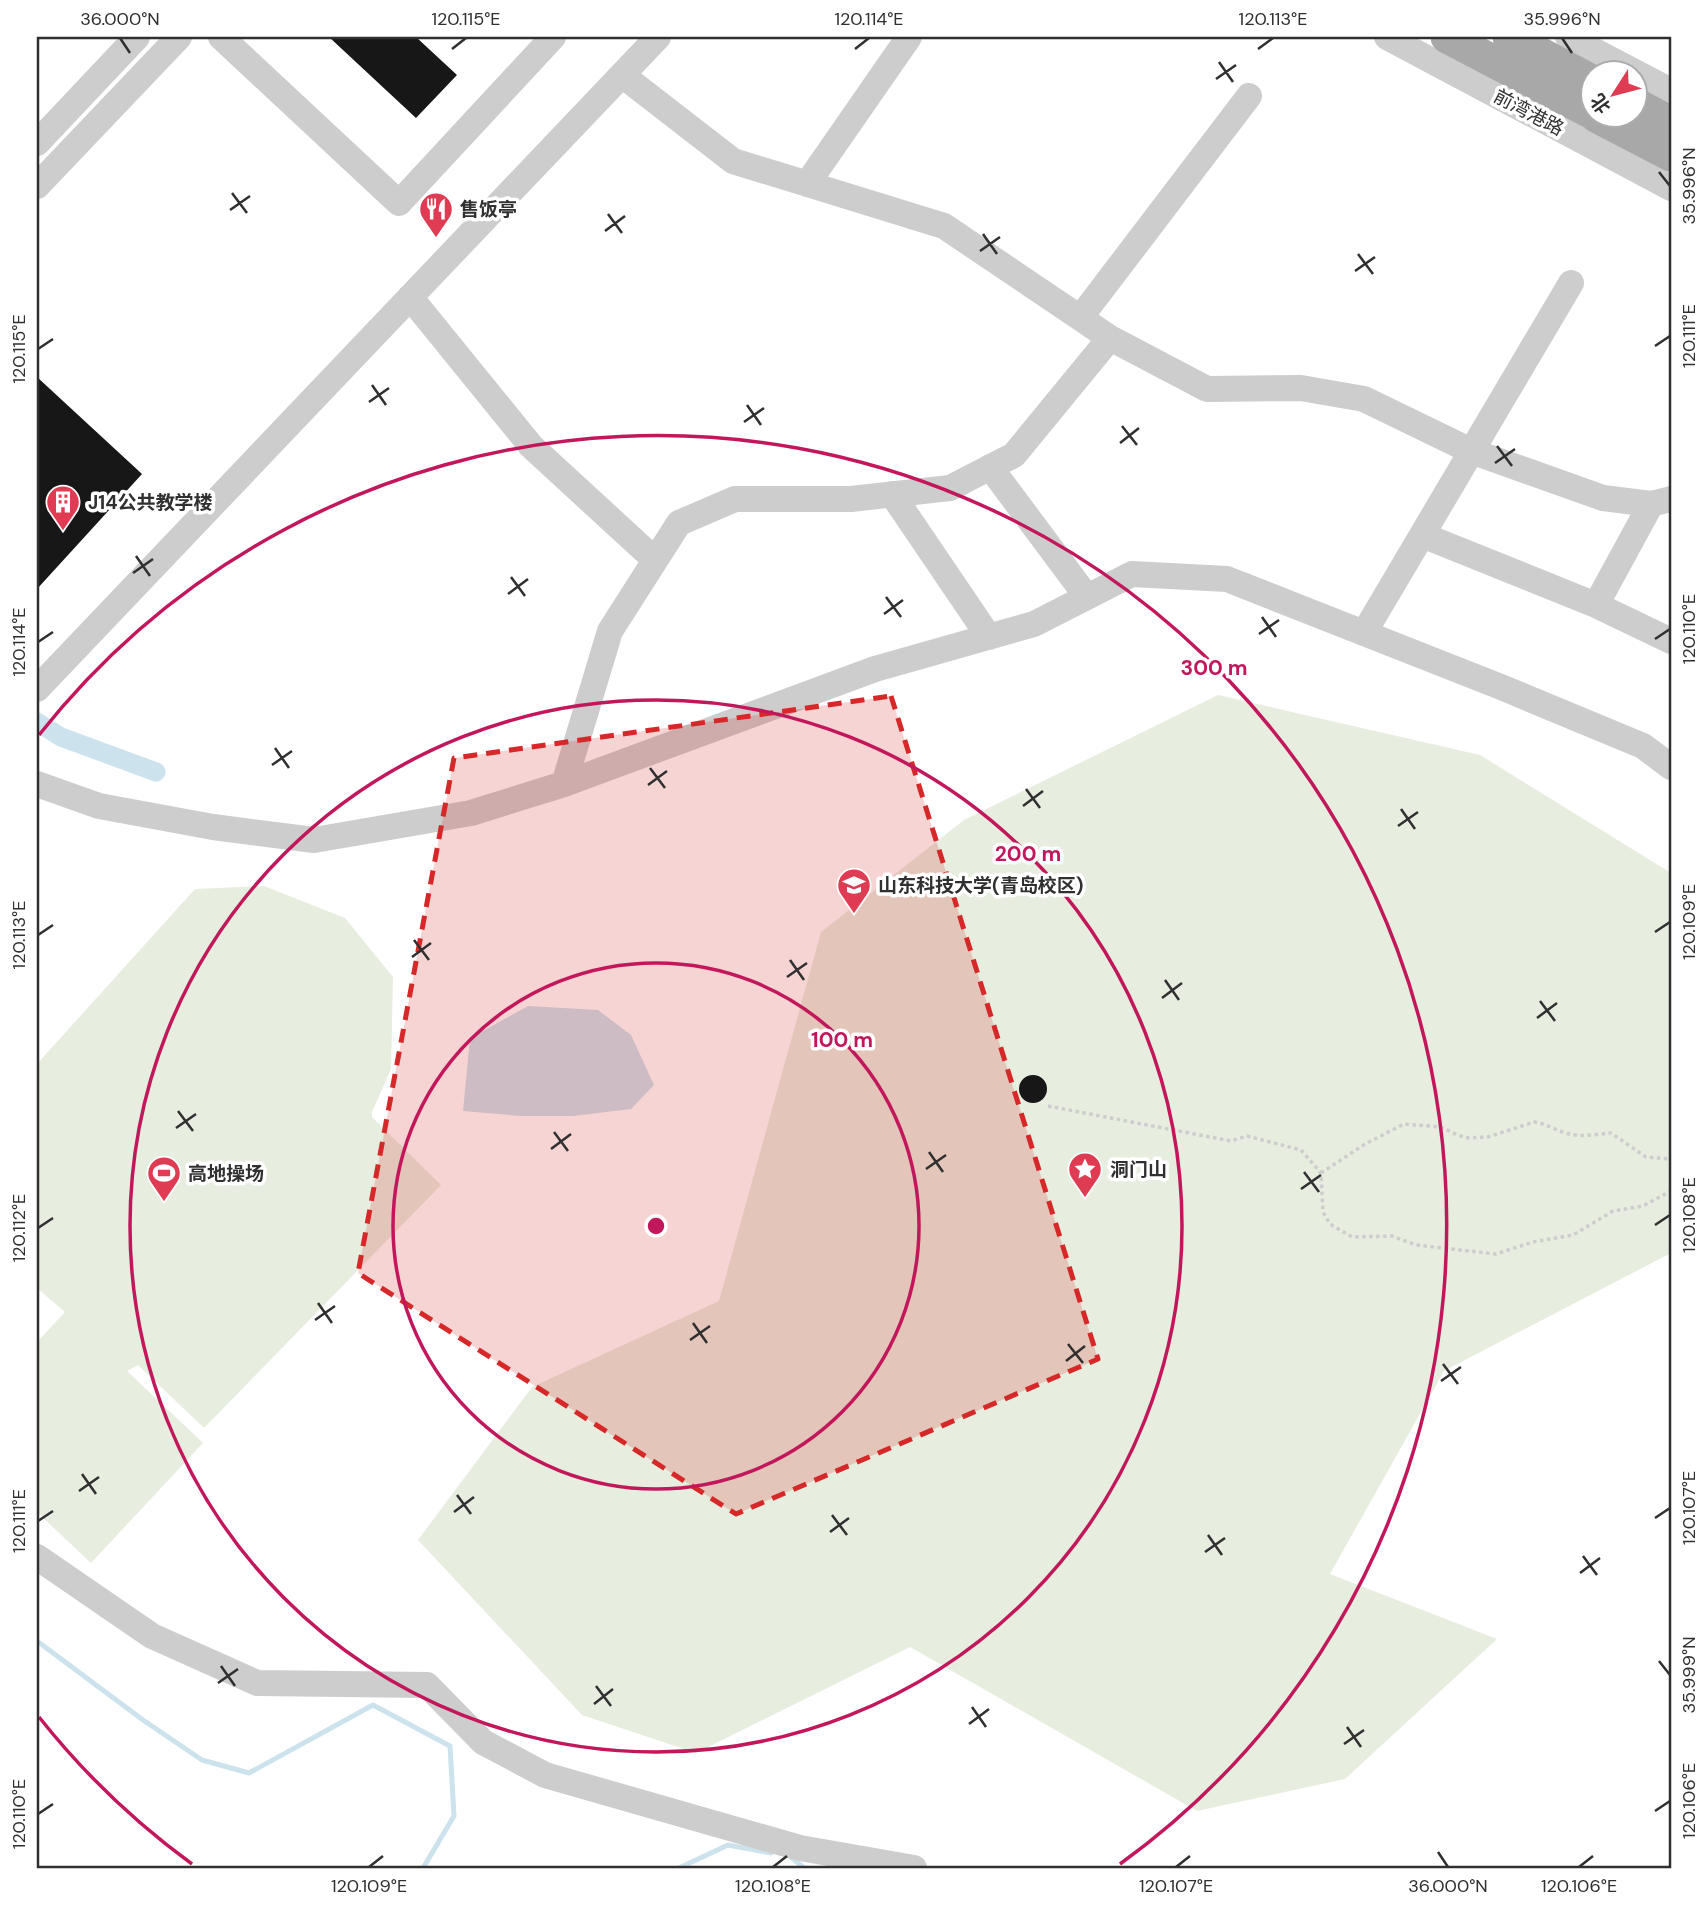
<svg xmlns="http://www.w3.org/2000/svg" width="1708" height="1905" font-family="'DM Sans','Noto Sans SC',sans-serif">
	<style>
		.green { fill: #e7eddf }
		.water { fill: #cce2ec }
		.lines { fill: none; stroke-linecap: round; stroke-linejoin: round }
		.stream { stroke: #cce2ec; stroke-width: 5 }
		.canal { stroke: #cce2ec; stroke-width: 19 }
		.building { fill: #171717 }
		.path { stroke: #cdcdcd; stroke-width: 3.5; stroke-dasharray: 3.5 3.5; stroke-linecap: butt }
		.minor { stroke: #cdcdcd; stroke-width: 26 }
		.major { stroke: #a8a8a8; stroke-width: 33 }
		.marked { fill: #d62828; fill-opacity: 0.2; stroke: #d62828; stroke-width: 5; stroke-dasharray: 14 9; stroke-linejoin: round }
		.ticks { fill: none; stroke: #303030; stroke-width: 2.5 }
		.ring { fill: none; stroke: #c2185b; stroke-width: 3.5 }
		.labels { text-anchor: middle; stroke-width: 7; stroke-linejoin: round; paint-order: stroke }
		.street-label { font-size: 19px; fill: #303030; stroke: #fff }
		.poi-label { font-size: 19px; font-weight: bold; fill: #303030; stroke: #fff; text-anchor: start }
		.centre { fill: #c2185b; stroke: #fff; stroke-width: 3.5 }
		.ring-label { font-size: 21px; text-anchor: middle; font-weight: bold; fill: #c2185b; stroke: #fff; stroke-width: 7; stroke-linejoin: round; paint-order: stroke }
		.neatline { fill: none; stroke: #303030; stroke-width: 2.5 }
		.ticks-label { font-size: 18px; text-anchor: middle; fill: #303030 }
	</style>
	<rect width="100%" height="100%" fill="#fff"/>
	<path class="green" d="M1218 695 1480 755 1671 873V1253L1444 1371 1330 1574 1497 1639 1345 1779 1197 1811 910 1647 696 1753 582 1715 418 1540 532 1387 719 1301 821 932 964 820Z
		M264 886 345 918 393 977 391 1069 372 1112V1117L441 1185 204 1428 138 1365 127 1371 203 1443 91 1563 37 1512V1342L65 1312 37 1288V1064L195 889Z"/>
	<path class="water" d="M528 1006 598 1010 631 1035 654 1085 631 1109 573 1116H521L463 1111 470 1038Z"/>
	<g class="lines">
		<path class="stream" d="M37 1641 143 1720 202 1760 249 1773 373 1705 450 1746 454 1816 423 1868
			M791 1857 804 1868
			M679 1868 728 1845 771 1853"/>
		<path class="canal" d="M37 722 61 737 156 772"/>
	</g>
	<path class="building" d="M329 37H416L457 75 416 118Z
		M37 377 142 474 37 589Z
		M1019 1089a14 14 0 1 1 28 0a14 14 0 1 1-28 0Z"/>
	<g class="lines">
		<path class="path" d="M1048 1106 1231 1141 1247 1136 1301 1150 1321 1173 1323 1212 1330 1224 1352 1237 1392 1236 1416 1245 1496 1254 1533 1242 1573 1235 1613 1211 1643 1206 1671 1191
			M1321 1173 1365 1144 1404 1124 1441 1127 1453 1133 1466 1138 1488 1137 1534 1122C1545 1123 1555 1130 1566 1133 1580 1138 1597 1134 1611 1133L1646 1157 1671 1159"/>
		<path class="minor" d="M221 37 399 203 553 37
			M1387 37 1671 188
			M1568 37 1671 91
			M622 75 733 161 944 226 1110 338 1207 389 1301 388 1364 399 1471 451 1603 498 1651 504 1671 499
			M37 143 137 37
			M807 184 909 37
			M37 186 179 37
			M410 297 531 446 655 560
			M1080 318 1249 96
			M990 467 1087 597
			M892 494 989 637
			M1422 535 1596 605 1671 641
			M1596 605 1651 504
			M1364 633 1571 283
			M37 689 658 37
			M37 784 99 806 213 827 314 840 471 813 564 784 875 669 1034 624 1132 574 1227 579 1501 687 1643 746 1671 767
			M564 784 610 631 679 523 735 499H851L950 488 1014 455 1110 338
			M37 1557 152 1636 257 1683 427 1685 483 1742 545 1775 800 1848 914 1868"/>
		<path class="major" d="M1447 37 1592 113
			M1509 37 1592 81
			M1634 103 1671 123
			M1596 116 1671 155"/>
	</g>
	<path class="marked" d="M891 696 1098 1359 736 1514 358 1273 454 758Z"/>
	<path class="ticks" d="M120 38 130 53M1562 38 1572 53M452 49 466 38M855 49 869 38M1258 49 1273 38M1219 62 1233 82M1216 79 1236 65M1659 172 1670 186M232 193 247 213M230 210 250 196M608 214 622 233M605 231 625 216M983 234 997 254M980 251 1000 237M1358 254 1373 274M1355 271 1375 257M1655 346 1670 336M38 349 53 339M372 385 386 405M369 402 389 388M747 405 761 425M744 422 764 408M1122 426 1137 445M1120 443 1139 428M1497 446 1512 466M1495 463 1515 449M136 556 150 576M133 573 153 559M511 577 525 596M508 594 528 579M886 597 901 617M884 614 903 600M1262 617 1276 637M1259 634 1279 620M1655 639 1670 629M38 642 53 632M275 748 289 768M272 765 292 751M650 768 665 788M648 785 667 771M1026 789 1040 808M1023 806 1043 791M1401 809 1415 829M1398 826 1418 812M1655 932 1670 922M38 935 53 925M414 940 429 960M412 957 431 943M790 960 804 980M787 977 807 963M1165 980 1179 1000M1162 998 1182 983M1540 1001 1555 1021M1537 1018 1557 1003M178 1111 193 1131M176 1128 196 1114M554 1132 568 1151M551 1149 571 1134M929 1152 943 1172M926 1169 946 1155M1304 1172 1319 1192M1301 1189 1321 1175M1655 1225 1670 1215M38 1228 53 1218M318 1303 332 1323M315 1320 335 1306M693 1323 707 1343M690 1340 710 1326M1068 1344 1083 1363M1066 1361 1085 1346M1443 1364 1458 1384M1441 1381 1461 1367M82 1474 96 1494M79 1491 99 1477M457 1495 471 1514M454 1512 474 1497M832 1515 847 1535M1655 1518 1670 1508M38 1521 53 1511M830 1532 849 1518M1208 1535 1222 1555M1205 1552 1225 1538M1583 1556 1597 1575M1580 1573 1600 1558M1659 1661 1670 1675M221 1666 235 1686M218 1683 238 1669M596 1686 611 1706M594 1704 613 1689M972 1707 986 1727M969 1724 989 1709M1347 1727 1361 1747M1344 1744 1364 1730M1655 1811 1670 1801M38 1814 53 1804M1438 1852 1448 1867M369 1867 383 1856M773 1867 787 1856M1176 1867 1190 1856M1579 1867 1593 1856"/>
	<g class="ring">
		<circle cx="656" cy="1226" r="263"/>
		<circle cx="656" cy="1226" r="526"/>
		<path d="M192 1864A789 789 0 0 1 39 1717M39 735A789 789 0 1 1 1120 1864"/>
	</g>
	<defs>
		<g id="restaurant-pin" transform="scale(1.75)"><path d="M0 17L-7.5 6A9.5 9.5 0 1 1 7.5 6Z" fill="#df3b52" stroke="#fff"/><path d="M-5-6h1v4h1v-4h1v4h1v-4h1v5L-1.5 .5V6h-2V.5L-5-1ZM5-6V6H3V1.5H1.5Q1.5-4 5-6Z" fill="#fff"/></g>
		<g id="building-pin" transform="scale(1.75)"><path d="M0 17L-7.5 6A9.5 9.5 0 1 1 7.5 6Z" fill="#df3b52" stroke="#fff"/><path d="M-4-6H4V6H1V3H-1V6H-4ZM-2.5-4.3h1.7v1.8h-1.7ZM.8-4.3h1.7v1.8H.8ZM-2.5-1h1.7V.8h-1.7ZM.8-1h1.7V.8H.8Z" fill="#fff"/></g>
		<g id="university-pin" transform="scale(1.75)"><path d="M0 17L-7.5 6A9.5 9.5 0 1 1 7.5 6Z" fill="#df3b52" stroke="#fff"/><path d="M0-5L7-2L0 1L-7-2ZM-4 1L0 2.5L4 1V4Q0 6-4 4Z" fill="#fff"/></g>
		<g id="sight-pin" transform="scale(1.75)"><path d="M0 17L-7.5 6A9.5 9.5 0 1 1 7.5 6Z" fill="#df3b52" stroke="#fff"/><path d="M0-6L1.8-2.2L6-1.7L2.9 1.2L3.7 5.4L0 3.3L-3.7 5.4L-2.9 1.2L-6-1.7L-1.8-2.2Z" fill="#fff"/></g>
		<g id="stadium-pin" transform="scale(1.75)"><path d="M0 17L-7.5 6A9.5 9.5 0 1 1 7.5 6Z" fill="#df3b52" stroke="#fff"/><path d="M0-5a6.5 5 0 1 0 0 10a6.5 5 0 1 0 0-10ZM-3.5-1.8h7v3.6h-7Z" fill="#fff"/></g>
	</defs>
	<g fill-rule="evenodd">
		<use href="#restaurant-pin" x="436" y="209"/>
		<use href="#building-pin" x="63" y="502"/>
		<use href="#university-pin" x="854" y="885"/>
		<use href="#sight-pin" x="1085" y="1169"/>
		<use href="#stadium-pin" x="164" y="1173"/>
	</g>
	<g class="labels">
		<g class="street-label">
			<text transform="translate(1529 112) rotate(28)" y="7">前湾港路</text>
		</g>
		<g class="poi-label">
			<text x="460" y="216">售饭亭</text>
			<text x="88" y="509">J14公共教学楼</text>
			<text x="878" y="892">山东科技大学(青岛校区)</text>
			<text x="1110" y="1176">洞门山</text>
			<text x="188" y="1180">高地操场</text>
		</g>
	</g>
	<circle cx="656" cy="1226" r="10" class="centre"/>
	<g class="ring-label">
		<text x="1214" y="675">300 m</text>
		<text x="1028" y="861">200 m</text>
		<text x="842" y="1047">100 m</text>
	</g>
	<rect width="1708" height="1905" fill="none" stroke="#ffffff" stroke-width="77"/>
	<g transform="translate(1614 94) rotate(234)"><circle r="33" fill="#ffffff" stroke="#acacac" stroke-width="2"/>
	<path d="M0-5L12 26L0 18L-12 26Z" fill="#df3b52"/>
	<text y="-10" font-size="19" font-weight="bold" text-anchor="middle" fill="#303030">北</text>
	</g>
	<rect x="38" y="38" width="1632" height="1829" class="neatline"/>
	<g class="ticks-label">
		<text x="120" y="25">36.000°N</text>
		<text x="466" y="25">120.115°E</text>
		<text x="869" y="25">120.114°E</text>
		<text x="1273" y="25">120.113°E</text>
		<text x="1562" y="25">35.996°N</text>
		<text transform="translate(1689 186) rotate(-90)" y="6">35.996°N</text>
		<text transform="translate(1689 336) rotate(-90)" y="6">120.111°E</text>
		<text transform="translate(19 349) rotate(-90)" y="6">120.115°E</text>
		<text transform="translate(1689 629) rotate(-90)" y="6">120.110°E</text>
		<text transform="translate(19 642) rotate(-90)" y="6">120.114°E</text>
		<text transform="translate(1689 922) rotate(-90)" y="6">120.109°E</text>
		<text transform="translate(19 935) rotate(-90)" y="6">120.113°E</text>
		<text transform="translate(1689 1215) rotate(-90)" y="6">120.108°E</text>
		<text transform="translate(19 1228) rotate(-90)" y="6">120.112°E</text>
		<text transform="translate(1689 1508) rotate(-90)" y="6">120.107°E</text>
		<text transform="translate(19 1521) rotate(-90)" y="6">120.111°E</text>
		<text transform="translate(1689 1675) rotate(-90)" y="6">35.999°N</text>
		<text transform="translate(1689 1801) rotate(-90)" y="6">120.106°E</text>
		<text transform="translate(19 1814) rotate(-90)" y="6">120.110°E</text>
		<text x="369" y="1892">120.109°E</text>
		<text x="773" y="1892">120.108°E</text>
		<text x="1176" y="1892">120.107°E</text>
		<text x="1448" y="1892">36.000°N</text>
		<text x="1579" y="1892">120.106°E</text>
	</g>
</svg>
